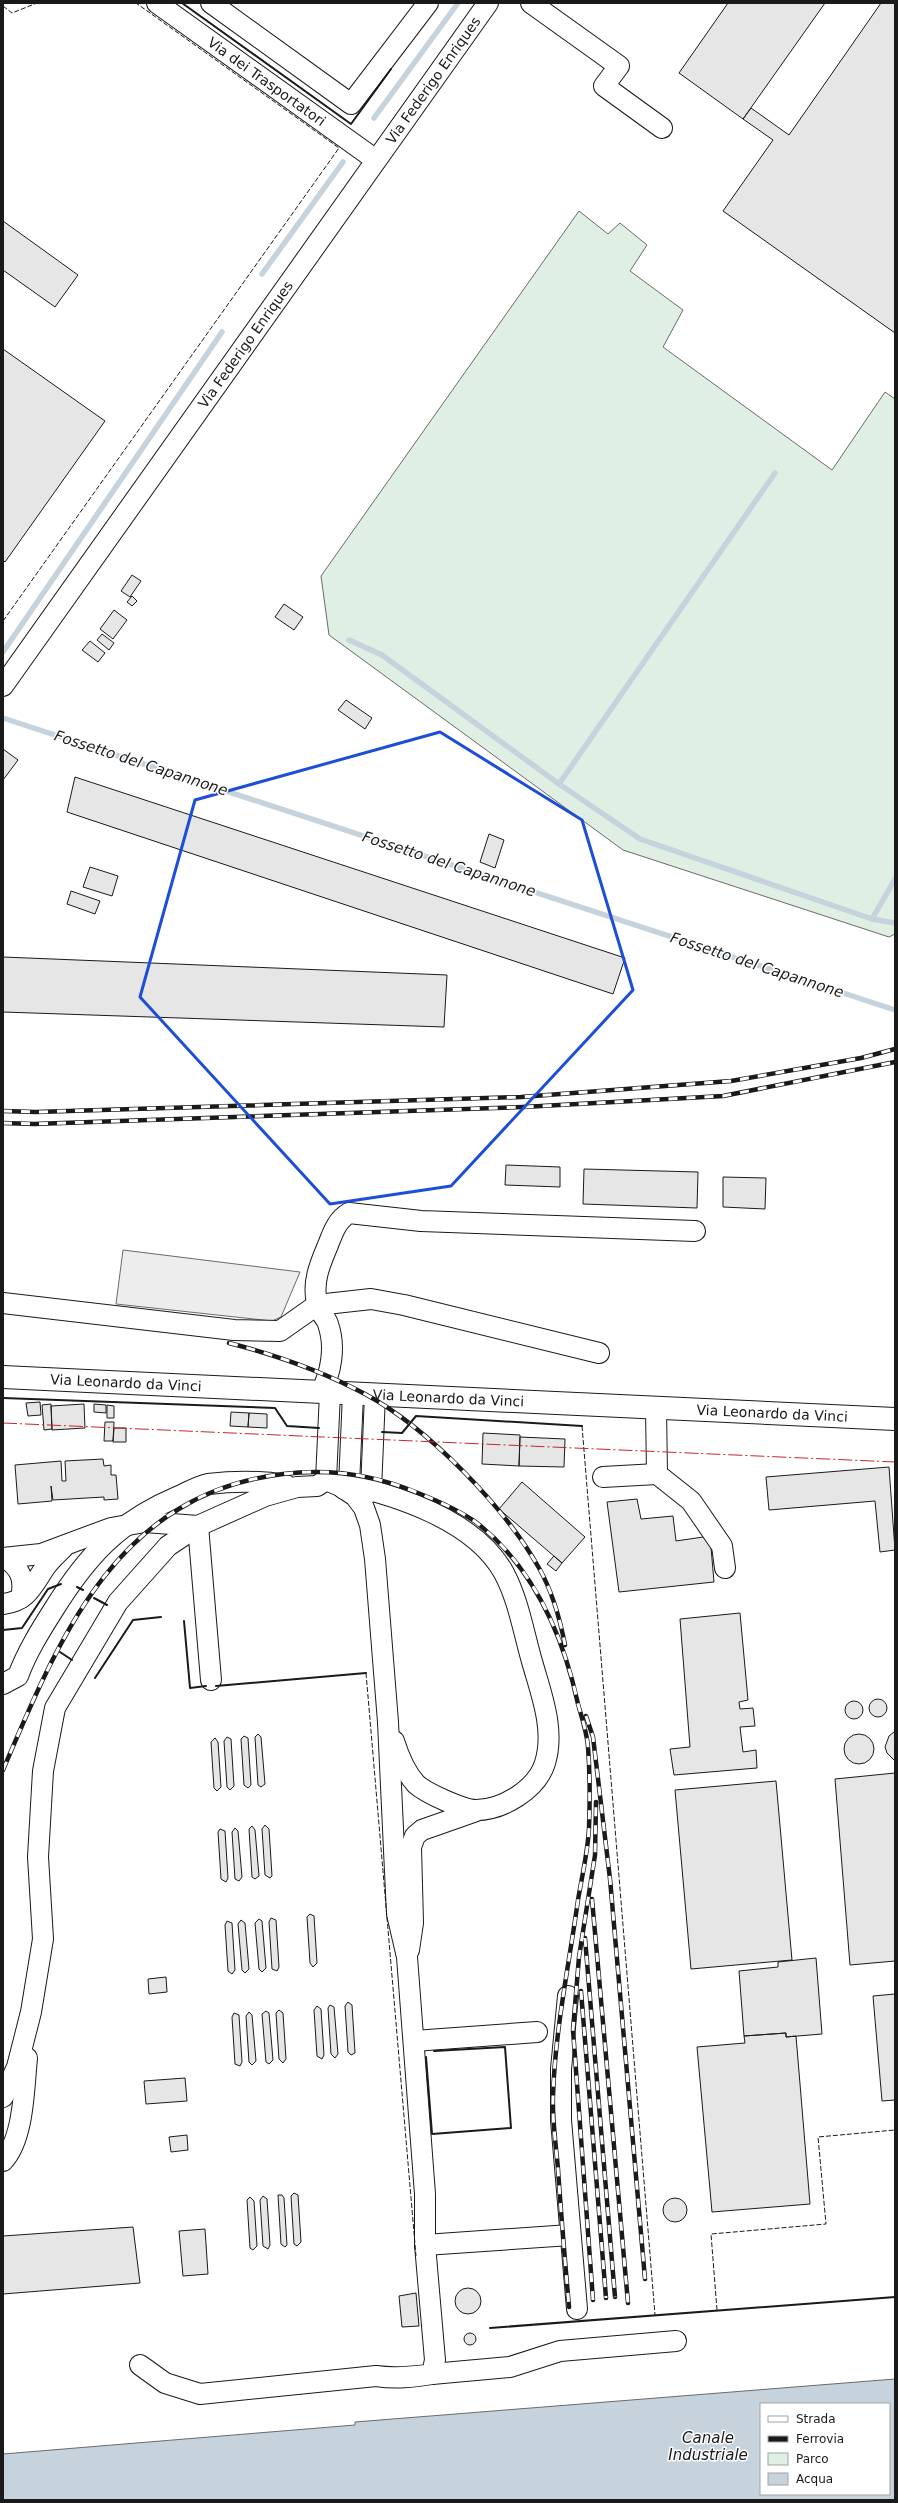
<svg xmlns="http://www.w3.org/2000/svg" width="898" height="2503" font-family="'DejaVu Sans',sans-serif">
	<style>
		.green { fill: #e0efe3; stroke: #6a6a6a }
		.parking { fill: #ededed; stroke: #6a6a6a }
		.water { fill: #c6d2dc; stroke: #6a6a6a; fill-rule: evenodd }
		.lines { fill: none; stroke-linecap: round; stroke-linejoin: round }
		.stream { stroke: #c6d2dc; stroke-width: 5.5 }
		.building { fill: #e6e6e6; stroke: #1a1a1a }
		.minor-casing { stroke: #1a1a1a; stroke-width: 22 }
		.major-casing { stroke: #1a1a1a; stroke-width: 24 }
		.minor { stroke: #fff; stroke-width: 20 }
		.major { stroke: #fff; stroke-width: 22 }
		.rail-casing { stroke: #1a1a1a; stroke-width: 4.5 }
		.rail { stroke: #fff; stroke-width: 3; stroke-dasharray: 9; stroke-linecap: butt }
		.fence { stroke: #1a1a1a; stroke-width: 1; stroke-dasharray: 5 2; stroke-linecap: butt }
		.wall { stroke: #1a1a1a; stroke-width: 2 }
		.power { stroke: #c62828; stroke-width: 1; stroke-dasharray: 14 3 2 3; stroke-linecap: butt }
		.marked { fill: none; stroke: #1d4ed8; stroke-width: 3; stroke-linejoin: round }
		.labels { text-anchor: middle; stroke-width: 3; stroke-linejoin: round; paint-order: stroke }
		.street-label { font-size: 14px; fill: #1a1a1a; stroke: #fff }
		.water-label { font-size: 15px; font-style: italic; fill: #1a1a1a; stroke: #fff }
	</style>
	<rect width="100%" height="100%" fill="#fff"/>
	<path class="green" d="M579 211 608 234 620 223 647 245 630 271 683 310 663 347 832 470 885 392 895 399V934L889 937 623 850 329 635 321 576Z"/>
	<path class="parking" d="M123 1250 300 1272 281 1317 272 1321 116 1304Z"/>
	<path class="water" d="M895 2379V2500H3V2454L355 2425V2422ZM761 2404H889V2494H761Z"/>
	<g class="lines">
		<path class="stream" d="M374 118 458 3
			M262 274 343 162
			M349 640 382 655 559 784 640 839 872 919 895 923
			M3 652 222 332
			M3 718 895 1010
			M559 784 775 473
			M872 919 895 879"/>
	</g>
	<path class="building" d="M728 3H825L743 119 679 73Z
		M881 3H895V333L723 211 773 140 743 119 751 108 789 135Z
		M3 221 78 275 55 307 3 270Z
		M3 349 105 421 5 562 3 560Z
		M132 575 141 581 130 597 121 591Z
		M132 596 137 601 132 606 127 602Z
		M284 604 303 617 294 630 275 617Z
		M114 610 127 620 113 639 100 629Z
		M102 634 114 643 109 650 97 640Z
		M90 641 105 653 98 662 82 650Z
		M346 700 372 718 365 729 338 710Z
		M3 749 18 760 3 780Z
		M75 777 625 958 613 994 67 812Z
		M489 834 504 840 495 868 480 862Z
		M90 867 118 876 112 896 83 887Z
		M71 891 100 901 95 914 67 904Z
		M3 957 447 975 444 1027 3 1012Z
		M506 1165 560 1167V1187L505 1185Z
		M584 1169 698 1172 697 1208 583 1204Z
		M723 1177 766 1178 765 1209 723 1207Z
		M40 1402 41 1415 28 1416 26 1403Z
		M51 1404 52 1429 44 1430 42 1405Z
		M84 1404 85 1428 52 1430 51 1406Z
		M94 1404 106 1405V1413L94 1412Z
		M107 1405 114 1406V1418H107Z
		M231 1412 249 1413 248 1427 230 1426Z
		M249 1413 267 1414V1428L248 1427Z
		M105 1422H114L113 1441H104Z
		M114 1428H126V1442H113Z
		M483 1433 520 1435 519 1466 482 1464Z
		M520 1437 565 1439 564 1467 519 1466Z
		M103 1459 104 1466 111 1465V1475H116L118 1499 104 1500V1497L53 1500 51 1486 52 1501 18 1504 15 1465 61 1461 62 1481H66L65 1461Z
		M889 1467 895 1550 880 1552 875 1501 769 1510 766 1477Z
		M522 1482 585 1537 562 1563 499 1509Z
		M637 1499 641 1519 673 1516 676 1541 710 1536 714 1582 619 1592 607 1502Z
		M554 1556 562 1563 556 1571 547 1564Z
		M740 1613 748 1700 739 1702 740 1709 753 1708 755 1726 740 1727 743 1752 756 1750 757 1768 674 1775 670 1749 690 1747 680 1619Z
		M869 1708a9 9 0 1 1 18 0a9 9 0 1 1-18 0Z
		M845 1710a9 9 0 1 1 18 0a9 9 0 1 1-18 0Z
		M894 1732H895V1761L887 1753 885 1747 889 1736Z
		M258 1734 261 1737 265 1784 261 1787 258 1785 255 1737Z
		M844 1749a15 15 0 1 1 30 0a15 15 0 1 1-30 0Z
		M244 1736 248 1738 251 1785 248 1788 244 1785 241 1739Z
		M227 1737 231 1739 234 1786 230 1790 227 1787 224 1741Z
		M215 1738 218 1742 221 1787 217 1791 214 1788 211 1742Z
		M895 1773V1961L850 1965 835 1779Z
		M776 1781 792 1960 691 1969 675 1790Z
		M265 1825 269 1829 272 1876 270 1878 265 1875 262 1829Z
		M252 1826 255 1830 259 1876 255 1879 252 1877 249 1829Z
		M235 1828 238 1831 242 1877 239 1881 235 1879 232 1832Z
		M220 1829 225 1831 228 1878 226 1882 221 1879 218 1832Z
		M310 1914 314 1916 317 1963 313 1967 310 1963 307 1917Z
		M271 1918 276 1920 279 1967 277 1971 272 1969 269 1922Z
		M259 1919 262 1921 266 1968 262 1972 259 1969 255 1923Z
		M241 1920 245 1923 249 1969 245 1973 242 1970 238 1924Z
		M227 1921 232 1923 235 1970 232 1974 228 1971 225 1925Z
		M816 1958 822 2034 786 2037V2033L744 2036 739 1971 778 1967V1962Z
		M166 1977 167 1992 149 1994 148 1979Z
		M895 1994V2100L882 2101 873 1996Z
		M348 2002 352 2005 355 2053 351 2055 348 2052 345 2006Z
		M330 2005 334 2007 338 2054 335 2058 331 2054 328 2008Z
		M317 2006 321 2009 324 2055 322 2059 317 2056 314 2010Z
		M279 2010 283 2013 286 2059 283 2063 279 2059 276 2013Z
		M266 2011 269 2013 273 2060 269 2064 266 2062 262 2014Z
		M249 2012 252 2015 256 2061 252 2065 249 2062 246 2016Z
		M234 2013 239 2015 242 2062 240 2066 235 2064 232 2017Z
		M786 2033V2037L796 2036 810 2204 712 2212 697 2047 745 2043 744 2036Z
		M185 2078 187 2101 146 2104 144 2081Z
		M187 2135 188 2150 171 2152 169 2137Z
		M294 2193 298 2195 301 2242 297 2246 294 2244 291 2196Z
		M278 2195H282L284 2198 287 2245 285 2247 281 2244Z
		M263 2196 267 2199 270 2245 268 2249 263 2246 260 2200Z
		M250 2197 254 2201 257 2246 253 2250 250 2248 247 2200Z
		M663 2210a12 12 0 1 1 24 0a12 12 0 1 1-24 0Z
		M133 2227 140 2283 3 2294V2236Z
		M205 2229 208 2274 183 2276 179 2231Z
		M455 2301a13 13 0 1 1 26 0a13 13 0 1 1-26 0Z
		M416 2293 419 2326 402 2327 399 2296Z
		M464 2339a6 6 0 1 1 12 0a6 6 0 1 1-12 0Z"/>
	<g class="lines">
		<g class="minor-casing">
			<g id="minor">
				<path id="s1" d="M157 3 376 160"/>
				<path d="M211 3 351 104 428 3"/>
				<path d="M531 3 619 66 604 86 662 128"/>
				<path id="s2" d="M3 686 488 3"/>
				<path d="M3 1303 234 1330 280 1331 317 1305 371 1299 404 1305 599 1353"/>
				<path d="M321 1392C331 1373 336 1347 328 1324 326 1317 318 1311 317 1303 312 1282 320 1264 328 1245 333 1232 337 1220 349 1213L421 1221 695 1231"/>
				<path d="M656 1408 657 1474"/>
				<path d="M603 1477 657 1474 691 1501 722 1546 725 1568"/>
				<path d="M341 1483C396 1495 475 1520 504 1573 519 1601 524 1635 533 1665 542 1696 555 1731 545 1763 537 1789 503 1810 476 1810 463 1810 426 1793 416 1784 405 1772 399 1757 394 1741"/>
				<path d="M344 1489 349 1485 353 1394"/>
				<path d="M359 1496 365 1495 371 1490 375 1395"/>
				<path d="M3 1558 41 1554 111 1528 145 1522 198 1526 211 1680"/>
				<path d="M5 1558C21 1568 25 1580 21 1598"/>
				<path d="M3 1604C27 1601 32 1587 44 1569 49 1561 57 1554 63 1548"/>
				<path d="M3 1684 18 1676C27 1652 40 1631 54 1609 87 1556 118 1522 177 1497 186 1493 198 1486 208 1484 233 1481 262 1481 286 1485"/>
				<path d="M409 1950 413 1923 411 1847 415 1836 422 1830 476 1811"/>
				<path d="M568 1996 561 2069V2120L577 2309"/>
				<path d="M414 2041 537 2032"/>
				<path d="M3 2097 17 2067 31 2012 43 1939 38 1857 43 1771 55 1708 118 1602 168 1546 198 1526 265 1496 297 1487 317 1486 326 1480 330 1393"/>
				<path d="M3 2161C24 2139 24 2087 27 2058"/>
				<path d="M425 2245 570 2235"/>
				<path d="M140 2365 165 2383 200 2394 376 2376C396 2379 413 2377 432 2374L435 2360 425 2245V2194L407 1957 397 1914 388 1722 375 1559 370 1525 364 1508 355 1496 340 1486 326 1480"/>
				<path d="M432 2374 510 2367 560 2351 676 2341"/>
			</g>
		</g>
		<g class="major-casing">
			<g id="major">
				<path id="s3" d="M3 1377 895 1419"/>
			</g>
		</g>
		<use href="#minor" class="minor"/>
		<use href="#major" class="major"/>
		<g class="rail-casing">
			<path id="rail" d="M3 1111 36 1112 521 1097 731 1081 861 1058 895 1049
				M3 1123 34 1124 523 1107 723 1096 895 1062
				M229 1343C276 1355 322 1371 365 1394 428 1428 504 1506 539 1568 552 1591 560 1619 565 1645
				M586 1716 593 1737 610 1879 645 2279
				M3 1770C60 1636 117 1494 283 1474 330 1468 375 1475 418 1493 438 1501 459 1510 477 1523 534 1568 563 1635 578 1704 582 1718 587 1733 588 1747 590 1773 590 1801 589 1828 588 1851 582 1876 578 1900 569 1965 555 2030 553 2096 552 2120 556 2145 558 2169 561 2215 565 2261 569 2307
				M592 1899 628 2303
				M585 1938 615 2297
				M581 1991 606 2298
				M593 2300 573 2030 579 1957 595 1855 596 1802"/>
		</g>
		<use href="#rail" class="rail"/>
		<path class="fence" d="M3 6 12 13 37 3
			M3 621 339 148 136 3
			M582 1426 655 2315
			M366 1673 416 2256
			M717 2310 711 2234 826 2224 818 2137 895 2130"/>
		<path class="wall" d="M182 3 351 124 391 69
			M3 1398 275 1408 287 1426 319 1428
			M382 1432 402 1433 416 1416 582 1426
			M77 1587 83 1590
			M94 1598 107 1605
			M184 1621 190 1688 206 1686
			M3 1630 22 1628 48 1589 61 1584
			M60 1652 72 1660
			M95 1678 133 1620 161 1617
			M216 1686 366 1673
			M426 2057 432 2134 511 2128 505 2047 434 2051
			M490 2328 895 2297"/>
		<path class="power" d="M3 1423 895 1462"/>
	</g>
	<path class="marked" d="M440 732 582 820 633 990 451 1186 330 1204 140 997 195 800Z"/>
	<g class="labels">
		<g class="street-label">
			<text dy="5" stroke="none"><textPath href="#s2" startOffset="743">Via Federigo Enriques</textPath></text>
			<text dy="5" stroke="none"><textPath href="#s1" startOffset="135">Via dei Trasportatori</textPath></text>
			<text dy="5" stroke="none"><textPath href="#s2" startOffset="419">Via Federigo Enriques</textPath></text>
			<text dy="5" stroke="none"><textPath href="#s3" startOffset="123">Via Leonardo da Vinci</textPath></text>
			<text dy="5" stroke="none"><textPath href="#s3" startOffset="446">Via Leonardo da Vinci</textPath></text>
			<text dy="5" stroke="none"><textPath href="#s3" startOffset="770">Via Leonardo da Vinci</textPath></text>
		</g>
		<g class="water-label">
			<text transform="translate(141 763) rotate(18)" y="5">Fossetto del Capannone</text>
			<text transform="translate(449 864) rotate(18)" y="5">Fossetto del Capannone</text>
			<text transform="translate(757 965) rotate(18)" y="5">Fossetto del Capannone</text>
			<text x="708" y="2443">Canale<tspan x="708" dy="17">Industriale</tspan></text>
		</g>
	</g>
	<rect width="898" height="2503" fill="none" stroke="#1a1a1a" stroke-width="8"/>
	<rect x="760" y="2403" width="130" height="92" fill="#ffffff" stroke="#a3a3a3"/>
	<rect x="768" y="2416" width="20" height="6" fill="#ffffff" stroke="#a3a3a3"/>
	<text x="796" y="2423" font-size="12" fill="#1a1a1a">Strada</text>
	<rect x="768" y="2436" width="20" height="6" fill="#1a1a1a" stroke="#a3a3a3"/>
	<text x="796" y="2443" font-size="12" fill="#1a1a1a">Ferrovia</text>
	<rect x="768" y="2453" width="20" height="12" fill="#e0efe3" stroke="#a3a3a3"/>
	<text x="796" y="2463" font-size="12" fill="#1a1a1a">Parco</text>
	<rect x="768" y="2473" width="20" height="12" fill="#c6d2dc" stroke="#a3a3a3"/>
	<text x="796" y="2483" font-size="12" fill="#1a1a1a">Acqua</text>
</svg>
